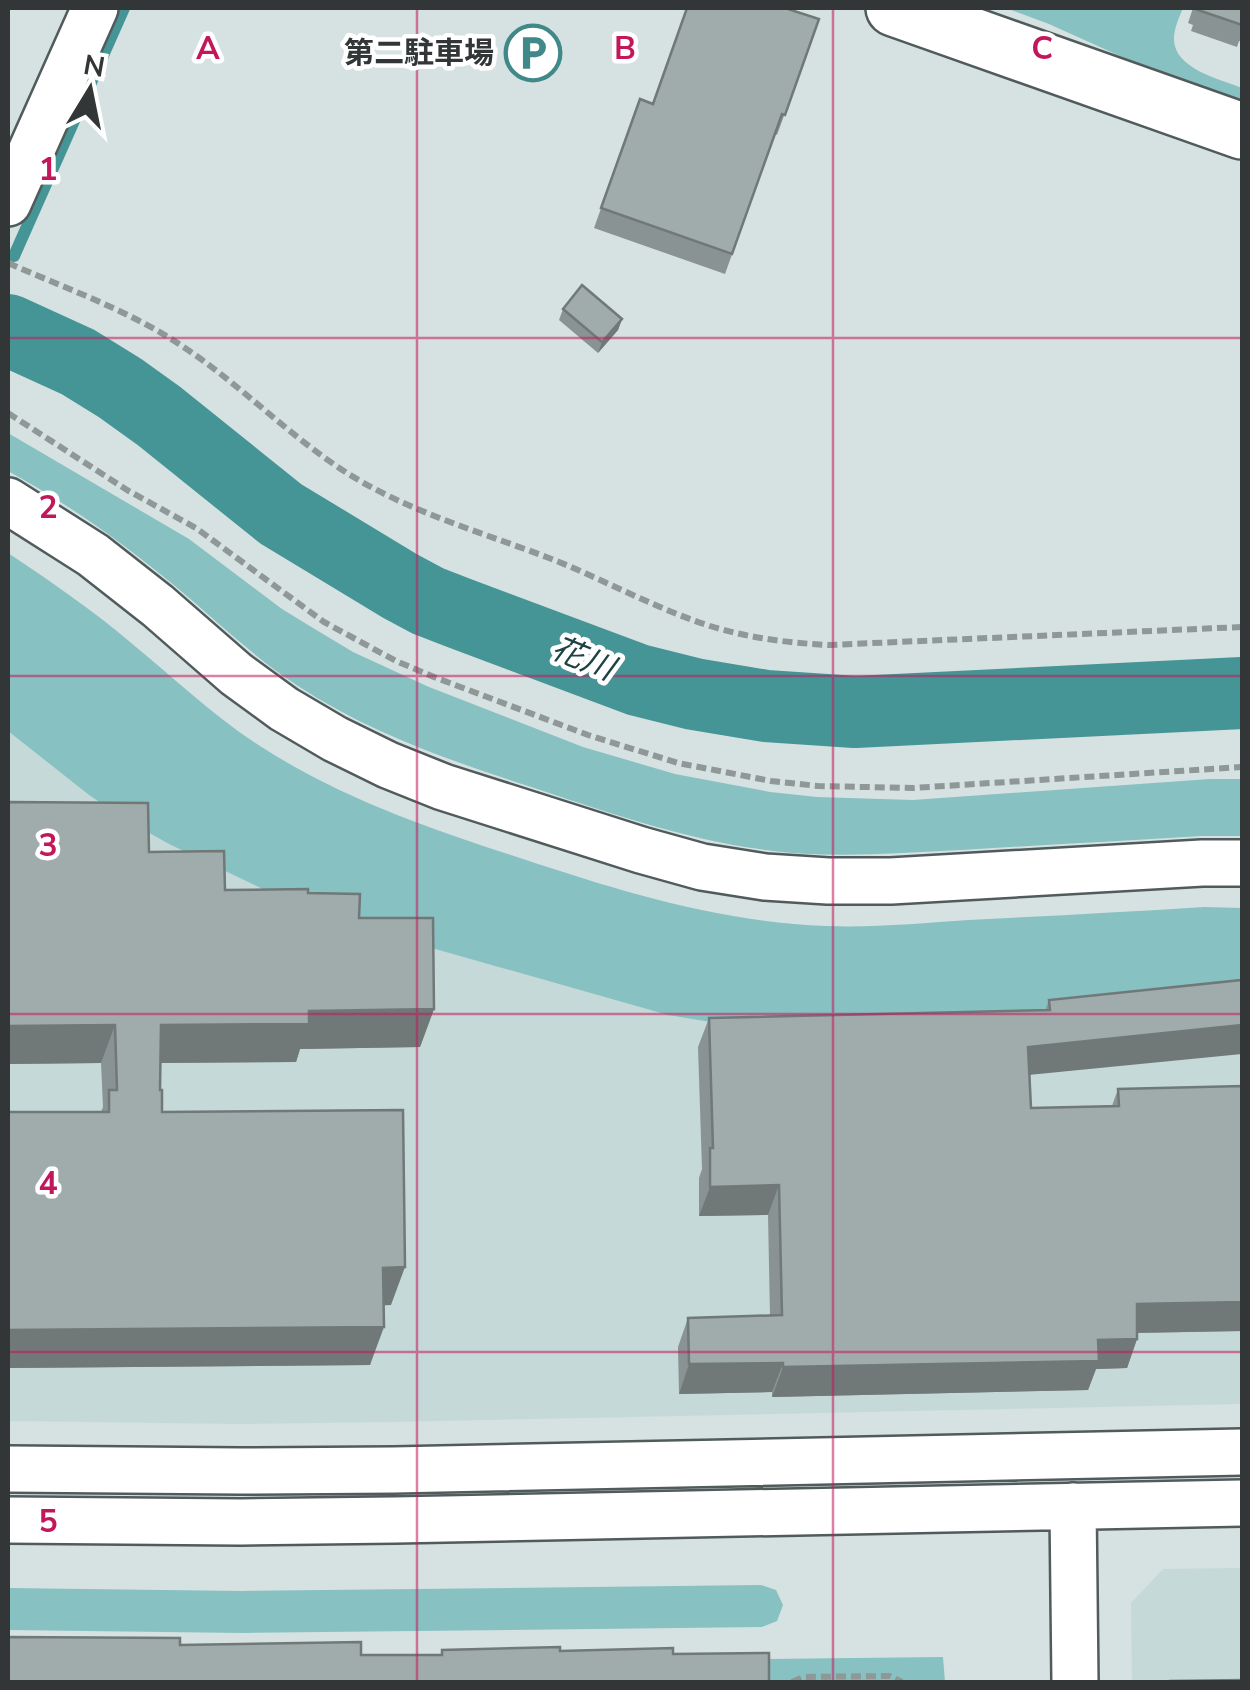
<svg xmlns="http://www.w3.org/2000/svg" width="1250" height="1690" font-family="'Nunito Sans','Noto Sans JP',sans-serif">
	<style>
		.built { fill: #c4d9d8 }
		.green { fill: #87c1c1 }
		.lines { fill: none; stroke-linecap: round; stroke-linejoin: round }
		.stream { stroke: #459596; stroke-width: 12 }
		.river { stroke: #459596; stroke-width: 72 }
		.minor-casing { stroke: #515b5b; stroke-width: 50 }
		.major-casing { stroke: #515b5b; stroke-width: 60 }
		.path { stroke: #8f9797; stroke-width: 6; stroke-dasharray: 10 5; stroke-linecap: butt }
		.minor { stroke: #fff; stroke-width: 45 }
		.major { stroke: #fff; stroke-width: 55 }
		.wall { fill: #8a9393 }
		.shaded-wall { fill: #707878 }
		.building { fill: #a0abab; stroke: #707878; stroke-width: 2.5 }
		.grid { fill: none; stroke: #c2185b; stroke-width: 2.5; stroke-opacity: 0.55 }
		.labels { text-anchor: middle; stroke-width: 9; stroke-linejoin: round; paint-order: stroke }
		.poi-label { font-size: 30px; font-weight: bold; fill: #323636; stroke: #fff; text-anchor: end }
		.water-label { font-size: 32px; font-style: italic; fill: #1d4343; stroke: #fff }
		.grid-label { font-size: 32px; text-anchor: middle; font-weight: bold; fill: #c2185b; stroke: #fff; stroke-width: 9; stroke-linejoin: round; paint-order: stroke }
	</style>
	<rect width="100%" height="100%" fill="#d6e1e1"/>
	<path class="built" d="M8 731 89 795 127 820 169 844 319 916 668 1015 747 1028 1242 1000V1404L393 1422 241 1424 8 1421Z
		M1242 1568V1682H1132L1131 1603 1163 1569Z"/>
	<path class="green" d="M1006 8H1183C1179 18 1174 28 1174 39 1174 69 1220 79 1242 88V101L1151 70 1049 24Z
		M8 433 189 539 282 609 318 631 353 652 429 687 583 747 675 774 770 792 817 797 913 800 1210 779H1242V836H1202C1122 841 1041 845 961 850 896 853 830 859 765 850 682 839 604 811 525 785 446 759 368 732 298 686 253 657 216 620 175 586 123 543 67 503 8 471Z
		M8 553C50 581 91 609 130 642 173 677 213 716 260 746 342 799 431 829 523 859 623 892 720 922 826 926 873 928 922 923 969 920 1048 916 1126 912 1204 907L1242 908V1000L747 1028 668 1015 319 916 169 844 126 820 89 795 8 731Z
		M761 1585 776 1590 783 1605 777 1621 762 1627 242 1633 8 1630V1588L241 1591Z
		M943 1657 945 1682H767V1659Z"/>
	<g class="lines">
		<path class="stream" d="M14 256 124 8"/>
		<path class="river" d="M8 330 78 362 120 388 159 416 281 514 400 586 428 601 459 613 638 680 694 694 766 706 855 712 1242 693"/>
		<g class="minor-casing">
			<path id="minor" d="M8 203 95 8
				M8 501 93 555 158 606 236 674 284 709 335 739 388 765 443 787 641 850 702 867 765 877 828 881H891L1202 863H1242
				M8 1469 241 1471 394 1470 1242 1452
				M1073 1506 1075 1682
				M8 1520 241 1522 395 1520 1242 1503"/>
		</g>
		<g class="major-casing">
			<path id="major" d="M894 8 1242 131"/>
		</g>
		<path class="path" d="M8 263C67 289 131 311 185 348 242 386 289 436 347 473 409 512 481 532 549 558 603 579 654 608 710 626 749 638 788 643 829 645L1242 627
			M8 413 127 490 196 528 324 622 396 661 434 677 588 735 678 763 771 781 818 786 913 788 1242 767
			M792 1682 803 1677 890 1676 902 1682"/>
		<use href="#minor" class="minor"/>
		<use href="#major" class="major"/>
	</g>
	<path class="wall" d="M1193 8H1242V42L1239 41 1237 47 1191 31 1193 25 1188 23Z
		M819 19 777 135 775 134 725 274 594 228 640 99 653 104Z
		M563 309 622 319 618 330 598 353 559 320Z
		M8 802 149 852 225 890 308 893 359 918 434 1009 420 1047 300 1049 296 1062 161 1063 160 1090 162 1112 391 1305H384L370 1365 8 1368V1112H101L103 1107 101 1063 8 1064Z
		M1242 980 1030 1075 1031 1108 1112 1106 1118 1089 1242 1086V1331L1137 1333V1339L1127 1368 1096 1369 1088 1390 772 1397V1392L679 1394 678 1347 688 1318 770 1316 768 1215 699 1216V1178L702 1169 698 1047 709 1018 1045 1011 1049 1000Z"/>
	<path class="shaded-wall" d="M622 319 618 330 598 353 602 342Z
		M434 1009 420 1047 300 1049 296 1062 148 1063 161 1025 309 1011Z
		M115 1025 101 1063 8 1064V1026Z
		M1242 1025V1054L1018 1076 1028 1047Z
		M779 1185 768 1215 699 1216 710 1187Z
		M405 1267 391 1305 369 1306 383 1268Z
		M1242 1302V1331L1126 1333 1137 1304Z
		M384 1327 370 1365 8 1368V1330Z
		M1137 1339 1127 1368 1096 1369 1088 1390 772 1397 783 1367 1098 1340Z
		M783 1363 772 1392 679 1394 689 1364Z"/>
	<path class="building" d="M687 8H785L819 19 785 115 782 114 732 254 601 208 640 99 653 104Z
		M1199 8H1242V25L1198 10Z
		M582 285 622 319 602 342 563 309Z
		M8 802 148 803 149 852 224 851 225 890 308 889V893L360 894 359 918H433L434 1009 309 1011V1024L161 1025 160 1090H162V1112L403 1110 405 1267 383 1268 384 1327 8 1330V1112H109V1090H117L115 1025 8 1026Z
		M1242 980V1025L1028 1047 1031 1108 1119 1106 1118 1089 1242 1086V1302L1137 1304V1339L1098 1340 1099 1361 783 1367V1363L689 1364 688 1318 782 1315 779 1185 710 1187V1148H713L709 1018 1050 1010 1049 1000Z
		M8 1637 180 1638V1645L361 1642V1655H442V1650L560 1647V1651L673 1648V1654L769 1653V1682H8Z
		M1242 1680V1682H1170V1681Z"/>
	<path class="grid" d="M417 8V1682M833 8V1682M8 338H1242M8 676H1242M8 1014H1242M8 1352H1242"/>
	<defs>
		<g id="parking-ring" transform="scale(2.875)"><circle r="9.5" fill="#fff" stroke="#418989" stroke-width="1.5"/><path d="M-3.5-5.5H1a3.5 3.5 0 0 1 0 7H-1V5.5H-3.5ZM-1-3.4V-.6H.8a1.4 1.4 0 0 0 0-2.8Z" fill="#418989"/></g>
	</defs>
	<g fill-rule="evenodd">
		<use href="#parking-ring" x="533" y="53"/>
	</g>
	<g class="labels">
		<g class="poi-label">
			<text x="494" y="63">第二駐車場</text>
		</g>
		<g class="water-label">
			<text transform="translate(583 658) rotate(22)" y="11">花川</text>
		</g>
	</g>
	<g class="grid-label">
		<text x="208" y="59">A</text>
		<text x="625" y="59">B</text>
		<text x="1042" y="59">C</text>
		<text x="48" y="180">1</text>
		<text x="48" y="518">2</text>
		<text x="48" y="856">3</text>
		<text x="48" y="1194">4</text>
		<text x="48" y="1532">5</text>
	</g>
	<rect width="1250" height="1690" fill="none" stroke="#323636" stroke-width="20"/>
	<g transform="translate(90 90) rotate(10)" stroke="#ffffff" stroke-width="8" paint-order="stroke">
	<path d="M0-8L18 38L0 25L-18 38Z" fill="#323636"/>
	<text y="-15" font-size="28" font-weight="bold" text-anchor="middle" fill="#323636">N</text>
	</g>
</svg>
